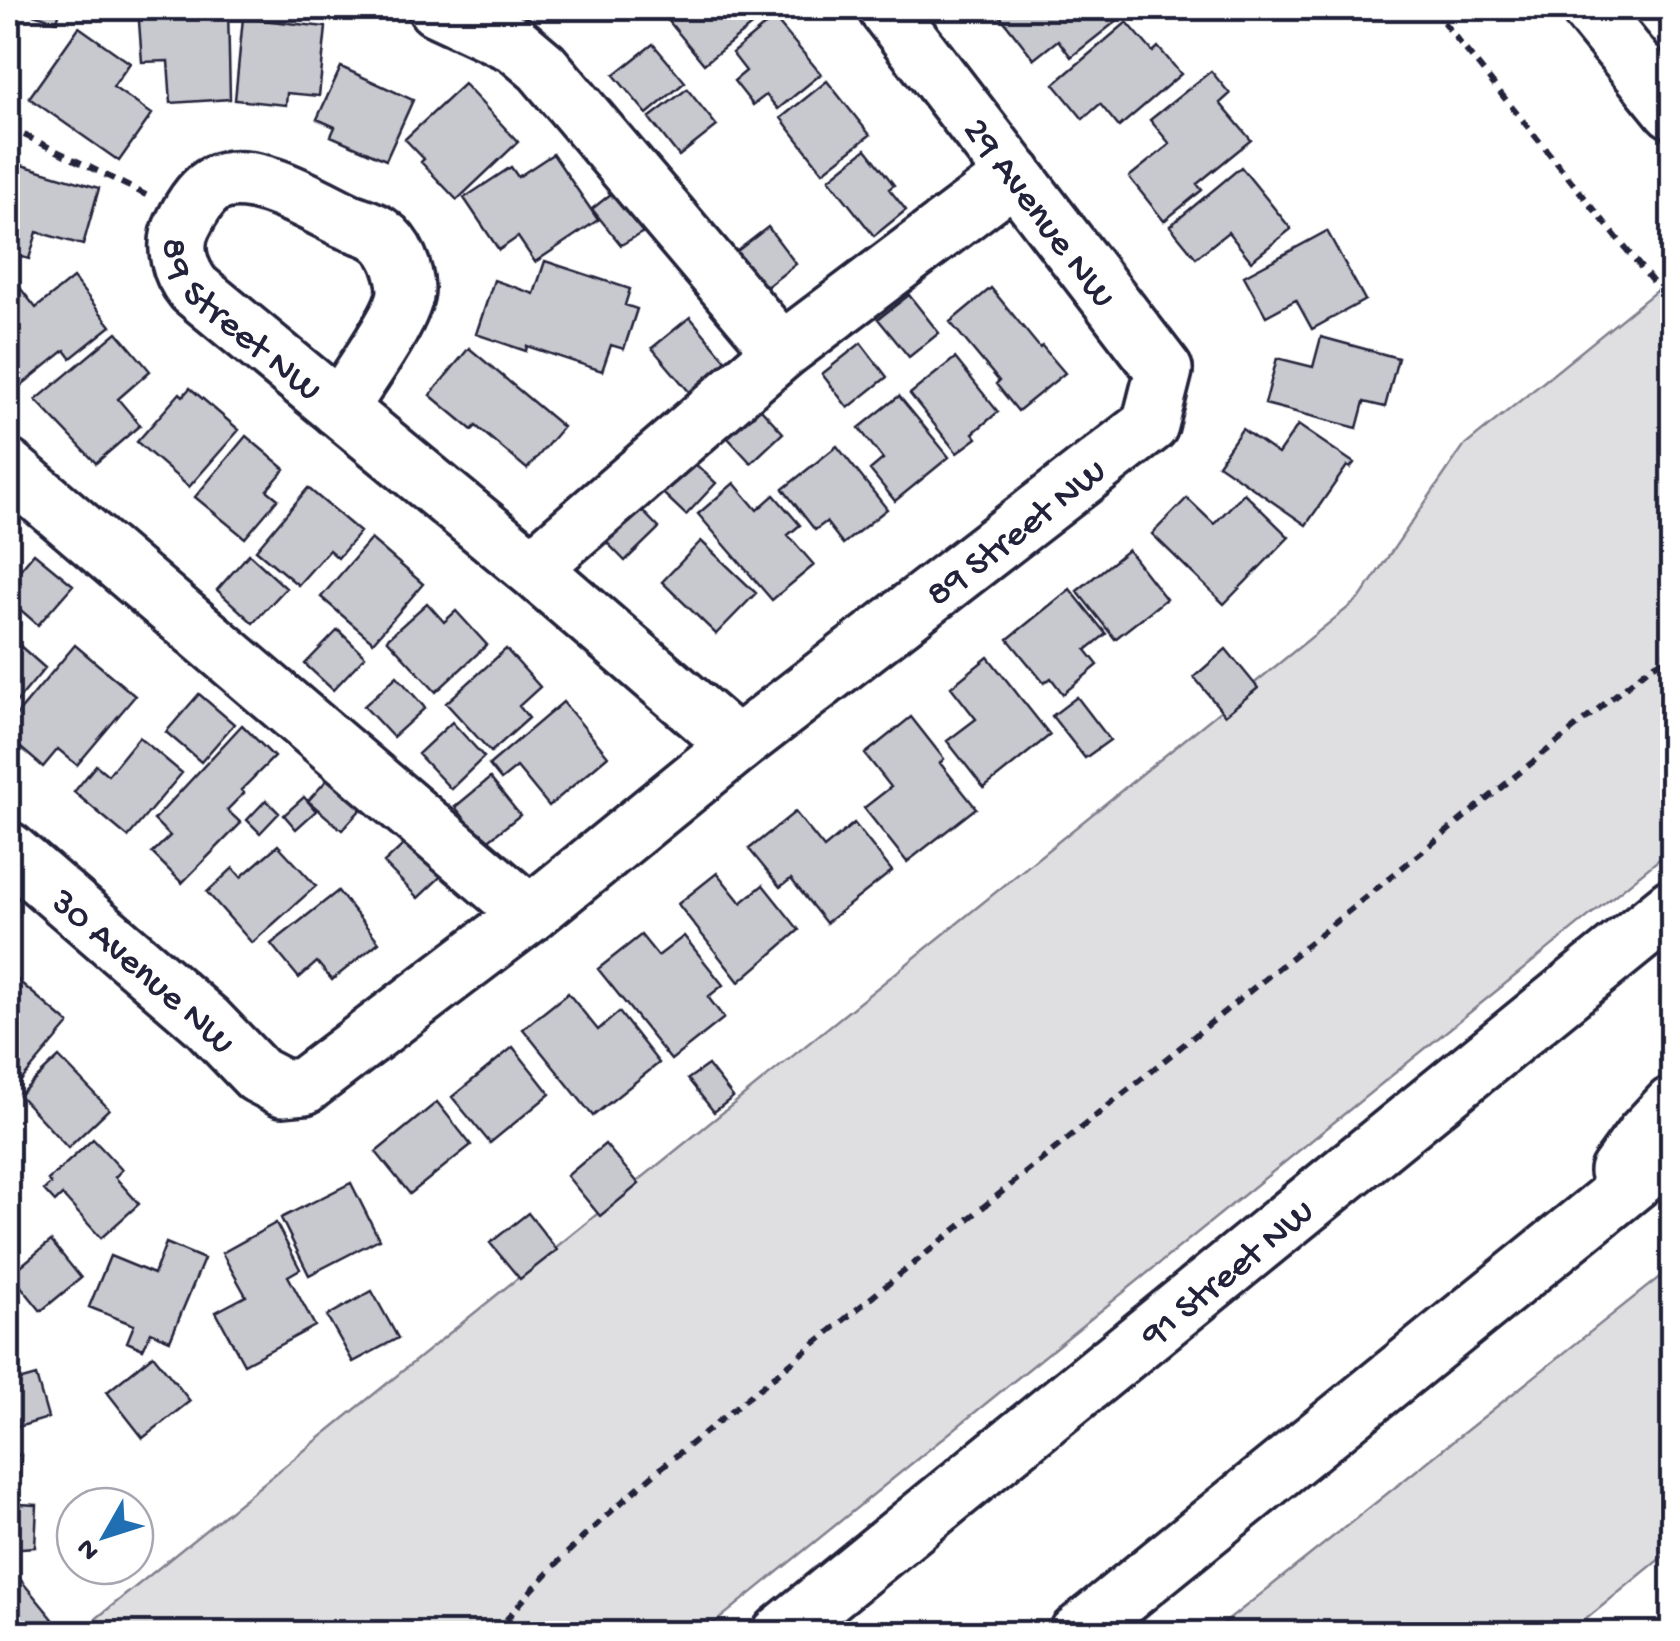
<svg xmlns="http://www.w3.org/2000/svg" width="1680" height="1641" font-family="'Gochi Hand',sans-serif">
	<style>
		.green { fill: #dfdfe2; stroke: #80808e; stroke-width: 2.5 }
		.building { fill: #c8c8cf; stroke: #22223b; stroke-width: 2.5 }
		.lines { fill: none; stroke-linecap: round; stroke-linejoin: round }
		.minor-casing { stroke: #22223b; stroke-width: 62 }
		.major-casing { stroke: #22223b; stroke-width: 62 }
		.path { stroke: #22223b; stroke-width: 6; stroke-dasharray: 10 8; stroke-linecap: butt }
		.minor { stroke: #fff; stroke-width: 55 }
		.major { stroke: #fff; stroke-width: 55 }
		.labels { text-anchor: middle; stroke-width: 8; stroke-linejoin: round; paint-order: stroke }
		.street-label { font-size: 38px; fill: #22223b; stroke: #fff }
	</style>
	<rect width="100%" height="100%" fill="#fff"/>
	<filter id="ink" filterUnits="userSpaceOnUse"><feTurbulence type="fractalNoise" baseFrequency=".01" numOctaves="2"/><feDisplacementMap in="SourceGraphic" scale="20" xChannelSelector="R" yChannelSelector="G"/><feConvolveMatrix kernelMatrix="1 2 1 2 8 2 1 2 1" color-interpolation-filters="sRGB"/></filter>
	<g filter="url(#ink)">
		<path class="green" d="M1672 278V849L702 1633 77 1634 1360 598 1463 447Z
			M1672 1267V1549L1569 1633H1212Z"/>
		<path class="building" d="M12 8H61L57 21Z
			M138 8H228L230 99 171 103 168 61 142 62Z
			M681 8H761L766 14 704 64 667 19Z
			M1003 8H1133L1071 57 1058 40 1034 59 997 12Z
			M243 18 326 27 319 96 287 93 286 105 235 100Z
			M774 18 821 74 778 109 766 95 753 105 734 81 746 71 732 53Z
			M1127 22 1153 52 1158 47 1181 74 1119 127 1100 104 1083 119 1054 84Z
			M79 27 130 63 113 87 152 114 119 161 29 98Z
			M653 44 685 82 647 114 614 75Z
			M341 67 413 100 386 160 331 136 335 127 317 119Z
			M1211 71 1230 94 1220 103 1251 140 1197 184 1202 190 1164 221 1129 177 1170 144 1150 120Z
			M827 81 870 135 823 172 781 118Z
			M464 84 518 142 457 200 421 162 424 159 405 139Z
			M687 89 717 126 679 156 649 118Z
			M866 149 894 185 889 189 906 210 874 236 829 179Z
			M553 154 598 220 535 262 518 237 499 250 464 198 511 167 518 177Z
			M8 161 99 188 83 245 37 232 29 259 8 253Z
			M1241 167 1291 229 1251 261 1228 232 1196 258 1170 226Z
			M626 182 659 223 621 245 592 209Z
			M768 227 796 264 760 292 732 255Z
			M1327 231 1365 300 1312 329 1296 300 1266 316 1244 276Z
			M545 261 630 289 625 305 637 309 624 349 611 345 602 371 527 346 526 351 476 334 494 280 534 294Z
			M73 278 111 326 71 358 65 350 13 392 8 385V292L17 284 36 308Z
			M991 288 1040 348 1042 346 1065 373 1018 411 996 384 999 381 950 322Z
			M909 295 939 333 909 357 878 319Z
			M690 317 728 363 691 394 652 348Z
			M117 332 150 371 118 399 140 425 96 463 36 400Z
			M1321 337 1398 358 1385 407 1364 402 1357 428 1265 404 1277 358 1313 367Z
			M861 343 887 377 848 408 822 374Z
			M469 348 563 427 527 469 476 426 472 430 430 395Z
			M955 358 998 412 973 433 977 438 957 453 910 394Z
			M190 388 239 430 189 487 137 442 180 393 183 396Z
			M749 396 783 433 751 463 717 426Z
			M899 396 949 457 895 501 870 470 883 459 859 428Z
			M1298 425 1354 463 1350 468 1347 466 1306 525 1218 464 1242 429 1278 454Z
			M246 436 285 469 267 490 278 499 245 538 195 497Z
			M837 446 887 509 843 544 826 522 815 530 783 489Z
			M680 450 716 483 686 515 651 482Z
			M734 483 757 510 774 495 800 525 788 535 814 565 772 600 698 514Z
			M308 488 360 532 338 558 329 550 298 585 256 550Z
			M625 493 659 528 625 561 591 526Z
			M1244 493 1289 537 1224 604 1152 534 1187 498 1214 524Z
			M371 539 423 584 373 642 321 597Z
			M701 541 756 593 716 634 662 582Z
			M1128 550 1166 599 1115 639 1077 591Z
			M34 553 73 585 38 625 8 599V584Z
			M249 554 286 588 253 623 217 590Z
			M1070 589 1106 634 1086 650 1098 665 1063 694 1051 678 1044 683 1008 639Z
			M427 603 444 622 456 611 487 645 436 692 387 639Z
			M8 615 20 625 10 637 45 668 8 712Z
			M338 630 365 656 333 690 305 664Z
			M75 645 135 696 77 765 58 749 43 767 8 737V725Z
			M506 649 540 687 519 706 529 718 491 752 446 703Z
			M1226 649 1258 688 1225 715 1194 677Z
			M988 657 1050 735 984 788 947 741 976 719 951 687Z
			M397 676 425 708 393 737 364 706Z
			M199 694 234 724 201 762 166 732Z
			M1077 697 1110 740 1085 758 1052 716Z
			M563 702 608 756 549 806 517 767 501 780 489 765Z
			M911 717 944 759 940 763 976 808 907 862 864 808 891 787 865 754Z
			M452 722 484 757 451 789 418 754Z
			M242 725 274 757 241 790 244 793 227 810 241 823 182 883 152 853 170 836 154 820Z
			M139 737 182 773 128 837 74 792 96 765 108 775Z
			M337 769 370 799 342 830 308 801Z
			M490 778 520 815 485 843 455 807Z
			M304 797 316 811 296 829 284 815Z
			M266 800 279 813 260 833 247 820Z
			M795 812 824 848 854 823 892 871 826 923 791 879 780 887 749 849Z
			M417 832 451 867 418 898 384 863Z
			M278 845 316 886 252 943 207 892 233 868 241 877Z
			M717 873 741 903 763 885 799 930 739 982 678 904Z
			M338 891 379 942 332 980 317 962 299 978 271 944Z
			M641 935 658 956 684 936 723 985 708 997 724 1018 671 1060 598 969Z
			M14 977 69 1024 9 1095 8 998 12 993 8 985Z
			M568 993 598 1030 619 1012 659 1063 593 1116 523 1029Z
			M513 1047 550 1094 490 1143 452 1097Z
			M59 1057 109 1109 68 1148 19 1095Z
			M708 1065 733 1097 714 1112 688 1079Z
			M437 1102 471 1145 410 1194 376 1152Z
			M93 1139 122 1170 115 1177 139 1204 101 1238 62 1195 55 1202 44 1190 51 1183 48 1180Z
			M605 1144 639 1184 600 1216 567 1176Z
			M351 1183 379 1239 309 1275 281 1218Z
			M528 1213 557 1250 520 1279 490 1243Z
			M276 1223 300 1269 288 1276 315 1326 244 1364 216 1312 246 1296 222 1253Z
			M51 1241 81 1278 41 1311 11 1274Z
			M166 1243 204 1259 170 1340 151 1332 143 1349 127 1342 134 1325 89 1307 110 1256 154 1274Z
			M372 1291 398 1338 353 1362 327 1316Z
			M153 1355 190 1401 143 1438 107 1392Z
			M36 1376 48 1418 8 1430V1384Z
			M8 1454 21 1455 19 1504 37 1505 35 1547 8 1549Z
			M19 1578 53 1619 36 1634H8V1587Z"/>
		<g class="lines">
			<g class="minor-casing">
				<g id="minor">
					<path d="M436 8 516 45 542 67 782 351"/>
					<path d="M1589 8 1672 110"/>
					<path id="s1" d="M339 409C354 385 407 313 406 289 405 271 396 246 380 235 371 228 356 225 345 220 312 204 252 167 215 184 201 191 189 212 183 225 172 246 180 272 194 289L532 568 737 745"/>
					<path d="M8 468 530 914"/>
					<path d="M532 568 782 351 1015 175"/>
					<path id="s2" d="M8 850 207 1022 258 1075 283 1088 304 1086 530 914 737 745 1150 425 1164 370 886 8"/>
				</g>
			</g>
			<g class="major-casing">
				<g id="major">
					<path d="M1618 1171 1644 1135 1672 1105"/>
					<path id="s3" d="M780 1634 1672 907"/>
					<path d="M1077 1634 1672 1151"/>
				</g>
			</g>
			<path class="path" d="M1432 8 1672 306
				M8 127 148 196
				M1666 657 1672 615
				M495 1634C544 1571 601 1519 661 1468L1650 667 1672 656"/>
			<use href="#minor" class="minor"/>
			<use href="#major" class="major"/>
		</g>
	</g>
	<g class="labels">
		<g class="street-label">
			<text transform="translate(1042 211) rotate(53)" y="13">29 Avenue NW</text>
			<text dy="13" stroke="none"><textPath href="#s1" startOffset="552">89 Street NW</textPath></text>
			<text dy="13" stroke="none"><textPath href="#s2" startOffset="1288">89 Street NW</textPath></text>
			<text dy="13" stroke="none"><textPath href="#s2" startOffset="182">30 Avenue NW</textPath></text>
			<text dy="13" stroke="none"><textPath href="#s3" startOffset="575">91 Street NW</textPath></text>
		</g>
	</g>
	<rect width="1680" height="1641" fill="none" stroke="#fff" stroke-width="40"/>
	<rect x="20" y="20" width="1640" height="1601" fill="none" stroke="#22223b" stroke-width="4" filter="url(#ink)"/>
	<g transform="translate(105 1536) rotate(231)"><circle r="48" fill="#ffffff" stroke="#a7a7b1" stroke-width="2.5"/>
	<path d="M0-8L18 38L0 25L-18 38Z" fill="#1f6fb2"/>
	<text y="-15" font-size="28" font-weight="bold" text-anchor="middle" fill="#22223b">N</text>
	</g>
</svg>
